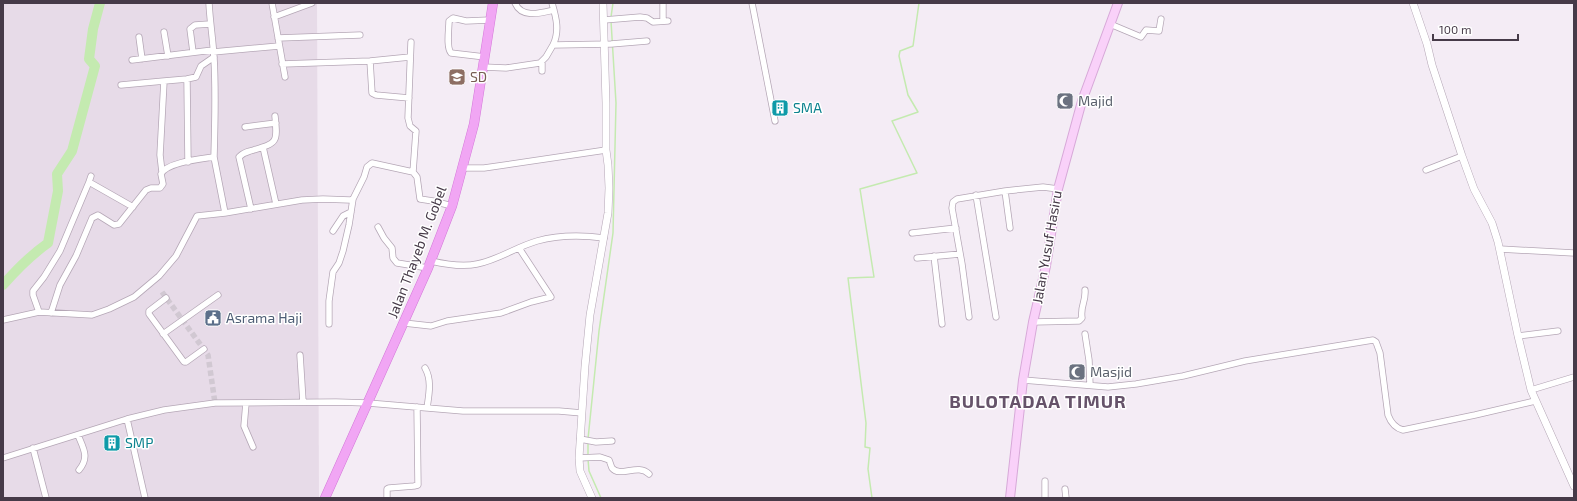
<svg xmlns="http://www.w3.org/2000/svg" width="1577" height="501" font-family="'Exo 2',sans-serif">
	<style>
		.residential { fill: #e7dbe8 }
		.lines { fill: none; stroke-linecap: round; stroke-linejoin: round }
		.stream { stroke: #c4eab0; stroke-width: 1.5 }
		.river { stroke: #c4eab0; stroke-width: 10 }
		.minor-tunnel { stroke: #d1c8d2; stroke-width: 5.5; stroke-dasharray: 5.5 3; stroke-linecap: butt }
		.minor-casing { stroke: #b5a7b6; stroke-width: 7 }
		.tertiary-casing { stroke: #b5a7b6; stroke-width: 8 }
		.secondary-casing { stroke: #d7a8d8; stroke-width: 10 }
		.primary-casing { stroke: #d377d8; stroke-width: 10 }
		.minor { stroke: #fff; stroke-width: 5.5 }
		.tertiary { stroke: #fff; stroke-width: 7 }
		.secondary { stroke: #f9d1f9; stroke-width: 8 }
		.primary { stroke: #f1a6f4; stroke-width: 9 }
		.labels { text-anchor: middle; stroke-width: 3; stroke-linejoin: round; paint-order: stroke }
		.education-label { font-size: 14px; fill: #785e54; stroke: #fff; text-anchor: start }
		.worship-label { font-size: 14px; fill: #5b616d; stroke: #fff; text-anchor: start }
		.culture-label { font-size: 14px; fill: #0d838f; stroke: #fff; text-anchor: start }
		.street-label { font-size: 14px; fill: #463a48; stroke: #fff }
		.service-label { font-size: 14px; fill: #4e5e75; stroke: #fff; text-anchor: start }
		.district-label { font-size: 18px; font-weight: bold; letter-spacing: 1px; fill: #66536a; stroke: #fff }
	</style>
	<rect width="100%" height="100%" fill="#f4ecf5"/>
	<path class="residential" d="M3 3H317L319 498H3Z"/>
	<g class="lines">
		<path class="stream" d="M611 17 613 3
			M588 439 599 331 613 233 616 103 611 21
			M588 443V455
			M588 459 589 471 601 498
			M872 498 868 469 870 448 865 447 866 423 848 278 874 277 860 189 917 173 892 121 918 112 908 95 899 56 900 51 913 46 919 3"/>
		<path class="river" d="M3 285C17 269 31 255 48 243L58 191 57 174 72 151 95 66 89 59 93 29 100 3"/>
		<path class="minor-tunnel" d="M162 292 208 355 215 403"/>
		<g class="minor-casing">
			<path id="minor" d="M272 3 285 77
				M515 3C522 19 541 13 554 10
				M552 3C556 17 560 31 553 45
				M663 3V21
				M752 3 775 121
				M274 17 312 3
				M604 20 640 17 647 18 653 22 668 21
				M1110 24 1141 37 1146 30 1159 31 1161 19
				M164 32 168 56
				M139 37 142 59
				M278 38 360 35
				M193 52 190 29 195 25 210 24
				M213 52 279 46
				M485 57 451 53C446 47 449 29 449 21L453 18 466 21 490 20
				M132 60 213 50
				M370 61 372 93 376 95 409 98
				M542 61V71
				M282 64 370 61 410 57
				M483 67 506 68 540 63 546 57 553 45 611 44 647 41
				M187 79 196 77 201 66 214 57
				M164 81 187 79 188 162
				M121 85 164 81 160 155 162 172
				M245 127 276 123
				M263 147 276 204
				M214 157 225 213
				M463 168H484L606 150
				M1426 170 1462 156
				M413 172 417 177 420 199 433 201 452 206
				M89 182 91 176
				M1005 191 1043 187 1058 189
				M976 195 996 317
				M251 209 239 157C243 153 246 152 250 151 277 143 278 144 275 116
				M378 227 384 238 392 248 393 258 397 263 428 268
				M333 231 343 216 351 212
				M912 233 956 228
				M1500 249 1574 253
				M934 256 942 324
				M917 258 960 254
				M431 261C444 264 464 267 477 264 498 260 516 247 537 241 559 235 581 235 604 238
				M166 298 149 311V314L184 362H186L204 349
				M39 312 33 295V291L44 277 60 251 89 182 133 207
				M51 313 60 285 76 256 92 218 98 215 114 225 119 224 146 190 151 188H160L163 184 161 174C167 162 201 159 214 157 215 124 216 91 214 58 213 40 210 22 209 3
				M969 317 962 264 952 208 953 202 957 199 1005 191 1010 228
				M3 320 39 312 92 315 109 309 134 297 159 276 176 256 197 216 225 213 302 200 323 199 350 200 353 199 364 177 367 167 372 163 413 172 416 131 410 126 408 118 411 42
				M1033 322 1079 321 1082 318C1080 305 1086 303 1085 290
				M404 323 431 326 447 321 501 313 531 302 551 297 519 248
				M329 324V301L333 272 339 263 343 251 349 225 353 199
				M163 334 218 295
				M1085 334 1089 360 1090 385
				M1518 336 1558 331
				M300 355 303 402
				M425 368C432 380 429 394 427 408
				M1023 380 1108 387 1136 384 1183 376 1245 361 1373 340 1376 342 1380 353 1388 415C1391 423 1395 428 1403 430L1475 415 1535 401
				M1531 390 1574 377
				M246 403 244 426 253 447
				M127 419 145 498
				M78 435C83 448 90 457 79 470
				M580 439 596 442 612 441
				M33 448 46 498
				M3 458 127 419 164 410 215 403 336 402 368 403 463 411H559L582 413
				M579 458 600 457 609 460C610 462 611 466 612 468 620 478 638 463 649 474
				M1065 489 1066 498
				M387 498V489L389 488 414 486 418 485 417 407
				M1045 498V481"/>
		</g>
		<g class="tertiary-casing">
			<path id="tertiary" d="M1413 3 1427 44 1432 65 1462 156 1474 189 1492 223 1498 242 1518 336 1531 390 1574 486
				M592 498 580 471 579 458 585 366 590 315 608 213 609 188 608 165 606 150V103L603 3"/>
		</g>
		<g class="secondary-casing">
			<path id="secondary" d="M1010 498 1023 380 1033 322 1046 266 1058 189 1082 101 1118 3"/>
		</g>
		<g class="primary-casing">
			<path id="primary" d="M325 498 428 268 452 206 474 124 493 3"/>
		</g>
		<use href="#minor" class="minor"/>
		<use href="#tertiary" class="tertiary"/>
		<use href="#secondary" class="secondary"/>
		<use href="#primary" class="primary"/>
	</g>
	<defs>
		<g id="university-square" transform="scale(0.9)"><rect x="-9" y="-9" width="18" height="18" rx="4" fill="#8d6e63" stroke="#fff"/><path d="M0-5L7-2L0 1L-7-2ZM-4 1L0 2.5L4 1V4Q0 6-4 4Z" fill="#fff"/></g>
		<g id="mosque-square" transform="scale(0.9)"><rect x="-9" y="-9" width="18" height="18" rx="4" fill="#6b7280" stroke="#fff"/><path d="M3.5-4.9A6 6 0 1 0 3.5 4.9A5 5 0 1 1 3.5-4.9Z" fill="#fff"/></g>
		<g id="building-square" transform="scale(0.9)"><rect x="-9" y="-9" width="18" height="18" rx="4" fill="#0f9aa8" stroke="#fff"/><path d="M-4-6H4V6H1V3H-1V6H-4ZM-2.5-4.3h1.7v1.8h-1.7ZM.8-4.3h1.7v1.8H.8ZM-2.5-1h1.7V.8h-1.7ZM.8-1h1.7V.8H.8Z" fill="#fff"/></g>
		<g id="civic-square" transform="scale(0.9)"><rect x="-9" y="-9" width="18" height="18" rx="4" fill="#5c6f8a" stroke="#fff"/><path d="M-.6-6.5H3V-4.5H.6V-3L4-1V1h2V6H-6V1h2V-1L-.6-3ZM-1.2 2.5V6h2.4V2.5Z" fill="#fff"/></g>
	</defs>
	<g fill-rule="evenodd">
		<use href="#university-square" x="457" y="77"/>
		<use href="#mosque-square" x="1065" y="101"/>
		<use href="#building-square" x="780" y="108"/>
		<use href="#civic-square" x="213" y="318"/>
		<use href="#mosque-square" x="1077" y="372"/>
		<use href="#building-square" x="112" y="443"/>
	</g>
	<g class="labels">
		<g class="education-label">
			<text x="470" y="82">SD</text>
		</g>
		<g class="worship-label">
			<text x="1078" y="106">Majid</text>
			<text x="1090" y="377">Masjid</text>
		</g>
		<g class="culture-label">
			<text x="793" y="113">SMA</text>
			<text x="125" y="448">SMP</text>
		</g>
		<g class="street-label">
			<text transform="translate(1047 247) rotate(-80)" y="5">Jalan Yusuf Hasiru</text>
			<text transform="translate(417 252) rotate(-69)" y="5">Jalan Thayeb M. Gobel</text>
		</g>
		<g class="service-label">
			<text x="226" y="323">Asrama Haji</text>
		</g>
		<g class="district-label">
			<text x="1038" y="408">BULOTADAA TIMUR</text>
		</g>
	</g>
	<rect width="1577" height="501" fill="none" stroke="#463a48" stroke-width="8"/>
	<path d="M1433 34v6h85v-6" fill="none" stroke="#463a48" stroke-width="2"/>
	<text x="1439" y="34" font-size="12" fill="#463a48" stroke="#ffffff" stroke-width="3" paint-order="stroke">100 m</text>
</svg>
